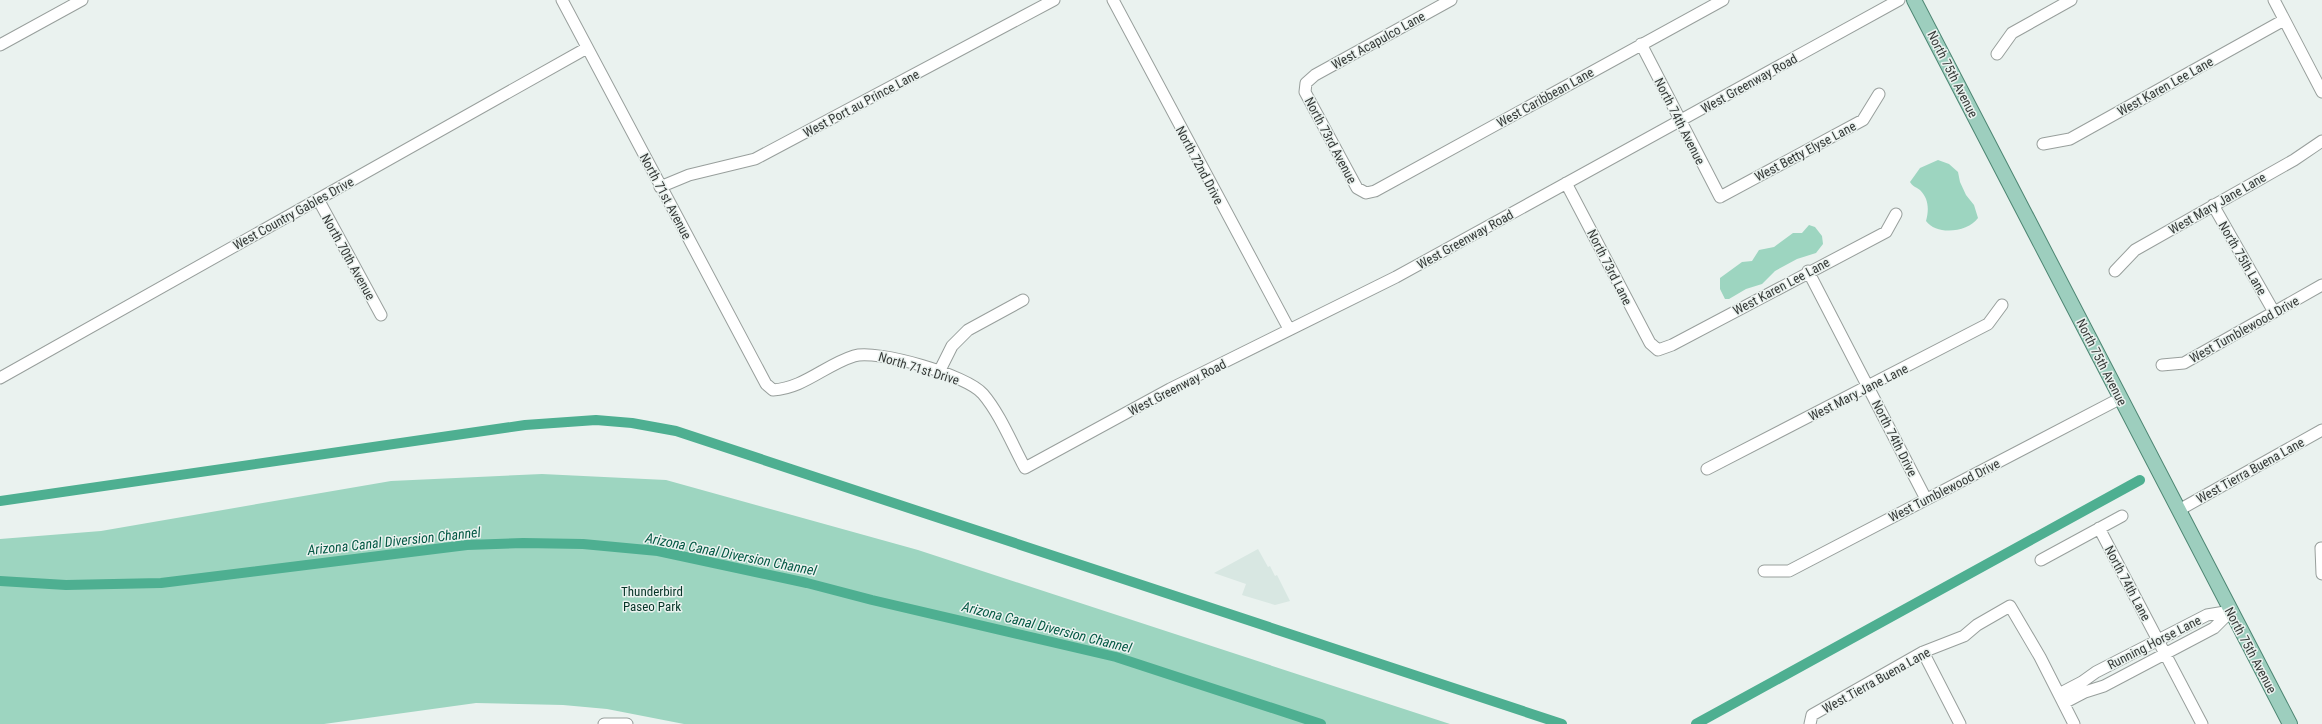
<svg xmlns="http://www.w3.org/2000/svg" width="2322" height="724" font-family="'Roboto Condensed',sans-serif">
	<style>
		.built { fill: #d8e7e2 }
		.green { fill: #9dd5c0 }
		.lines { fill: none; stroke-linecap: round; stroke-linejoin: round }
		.canal { stroke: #4eaf91; stroke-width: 10 }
		.minor-casing { stroke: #989f9c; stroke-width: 13 }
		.major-casing { stroke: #4e8673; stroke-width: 16 }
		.minor { stroke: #fff; stroke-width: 11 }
		.major { stroke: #9dcebe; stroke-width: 14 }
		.labels { text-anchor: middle; stroke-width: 3; stroke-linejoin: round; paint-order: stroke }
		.street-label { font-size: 13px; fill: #373b39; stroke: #eaf2ef }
		.park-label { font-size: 13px; fill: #063427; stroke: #eaf2ef }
		.water-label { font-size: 14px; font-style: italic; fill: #045844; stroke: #eaf2ef }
	</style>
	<rect width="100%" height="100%" fill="#eaf2ef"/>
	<path class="built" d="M1258 549 1268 567 1270 566 1275 576 1277 575 1290 601 1275 605 1242 595 1246 584 1214 573Z"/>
	<path class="green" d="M1938 160 1949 164 1958 172 1960 182 1966 195 1974 205 1978 218C1968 232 1937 236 1926 221 1929 210 1929 199 1920 190 1916 187 1912 186 1910 182L1920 168Z
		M1809 225 1815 227 1822 236 1823 244 1816 253 1797 259 1775 271 1762 284 1746 289 1729 299H1725L1720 289V278L1742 262 1752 261 1759 250 1774 247 1793 233H1802Z
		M542 474 666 480 918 550 1450 724H684L607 709 563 705 476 703 324 724H0V539L101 531 391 481Z"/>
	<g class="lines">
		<path class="canal" d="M0 501 525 425 596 420 632 423 676 431 1562 724
			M0 581 66 585 161 583 467 545 523 543 583 544 658 551 807 583 872 600 1116 657 1321 724
			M1696 724 2140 480"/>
		<g class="minor-casing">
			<path id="minor" d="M562 0 766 384 773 390C804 388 825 365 854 356 877 349 967 375 983 394 1000 414 1012 444 1025 468L1170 389 1396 277 1899 0
				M1113 0 1289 329
				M1451 0 1315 75 1306 83 1305 92 1357 188 1366 193 1375 191 1723 0
				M2274 0 2322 92
				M1641 44 1720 197 1863 120 1879 94
				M0 45 82 0
				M1997 54 2012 33 2071 0
				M2043 144 2070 139 2284 20
				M1566 183 1650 343 1658 350 1672 345 1886 232 1896 214
				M660 187 689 175 755 159 1054 0
				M318 199 381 315
				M2213 205 2274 312
				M1808 271 1926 499
				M2115 271 2135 250 2294 160 2322 141
				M2162 365 2184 363 2322 285
				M939 372 952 346 968 330 1023 300
				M0 378 587 48
				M1707 469 1988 324 2002 305
				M2179 510 2322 430
				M2099 528 2202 724
				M2321 548 2322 574
				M2041 560 2122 516
				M1764 571H1789L2121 398
				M1923 652 1960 724
				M2059 694 2082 682 2096 672 2207 615 2231 611
				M2064 703 2085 692 2104 686 2214 628 2231 611
				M604 724H627
				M1810 724 1812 715 1923 652 1964 636 1977 625 2010 606 2040 657 2074 724"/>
		</g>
		<g class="major-casing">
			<path id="major" d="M1914 0 2290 724"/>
		</g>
		<use href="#minor" class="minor"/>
		<use href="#major" class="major"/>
	</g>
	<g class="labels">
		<g class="street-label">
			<text transform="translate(1378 40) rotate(-29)" y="5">West Acapulco Lane</text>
			<text transform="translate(1953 74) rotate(63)" y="5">North 75th Avenue</text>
			<text transform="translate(1749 83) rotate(-29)" y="5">West Greenway Road</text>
			<text transform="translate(2165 86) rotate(-29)" y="5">West Karen Lee Lane</text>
			<text transform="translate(1545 97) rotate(-29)" y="5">West Caribbean Lane</text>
			<text transform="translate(861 103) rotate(-28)" y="5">West Port au Prince Lane</text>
			<text transform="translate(1680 121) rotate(63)" y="5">North 74th Avenue</text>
			<text transform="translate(1331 140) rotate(62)" y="5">North 73rd Avenue</text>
			<text transform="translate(1805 151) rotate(-28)" y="5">West Betty Elyse Lane</text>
			<text transform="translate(1200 165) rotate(62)" y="5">North 72nd Drive</text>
			<text transform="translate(666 196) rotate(62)" y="5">North 71st Avenue</text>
			<text transform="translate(2217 203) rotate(-30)" y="5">West Mary Jane Lane</text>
			<text transform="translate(293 213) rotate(-29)" y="5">West Country Gables Drive</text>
			<text transform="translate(1465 239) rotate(-29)" y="5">West Greenway Road</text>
			<text transform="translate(349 257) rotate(61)" y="5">North 70th Avenue</text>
			<text transform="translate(2243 258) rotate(60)" y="5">North 75th Lane</text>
			<text transform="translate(1610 267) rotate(63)" y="5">North 73rd Lane</text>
			<text transform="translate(1781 286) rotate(-28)" y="5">West Karen Lee Lane</text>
			<text transform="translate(2244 329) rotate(-29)" y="5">West Tumblewood Drive</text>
			<text transform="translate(2102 362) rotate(63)" y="5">North 75th Avenue</text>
			<text transform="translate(919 368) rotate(17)" y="5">North 71st Drive</text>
			<text transform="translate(1177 387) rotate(-27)" y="5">West Greenway Road</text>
			<text transform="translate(1858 392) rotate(-27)" y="5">West Mary Jane Lane</text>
			<text transform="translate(1895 438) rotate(63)" y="5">North 74th Drive</text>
			<text transform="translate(2250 470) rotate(-29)" y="5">West Tierra Buena Lane</text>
			<text transform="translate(1944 490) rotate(-27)" y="5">West Tumblewood Drive</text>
			<text transform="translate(2128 583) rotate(62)" y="5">North 74th Lane</text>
			<text transform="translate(2154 642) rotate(-27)" y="5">Running Horse Lane</text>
			<text transform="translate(2251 650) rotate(62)" y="5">North 75th Avenue</text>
			<text transform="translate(1876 680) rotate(-29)" y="5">West Tierra Buena Lane</text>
		</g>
		<g class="park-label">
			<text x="652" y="596">Thunderbird<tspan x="652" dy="15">Paseo Park</tspan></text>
		</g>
		<g class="water-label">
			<text transform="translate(394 541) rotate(-6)" y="5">Arizona Canal Diversion Channel</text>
			<text transform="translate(731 554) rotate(11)" y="5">Arizona Canal Diversion Channel</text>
			<text transform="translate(1047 627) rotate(14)" y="5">Arizona Canal Diversion Channel</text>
		</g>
	</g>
</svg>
